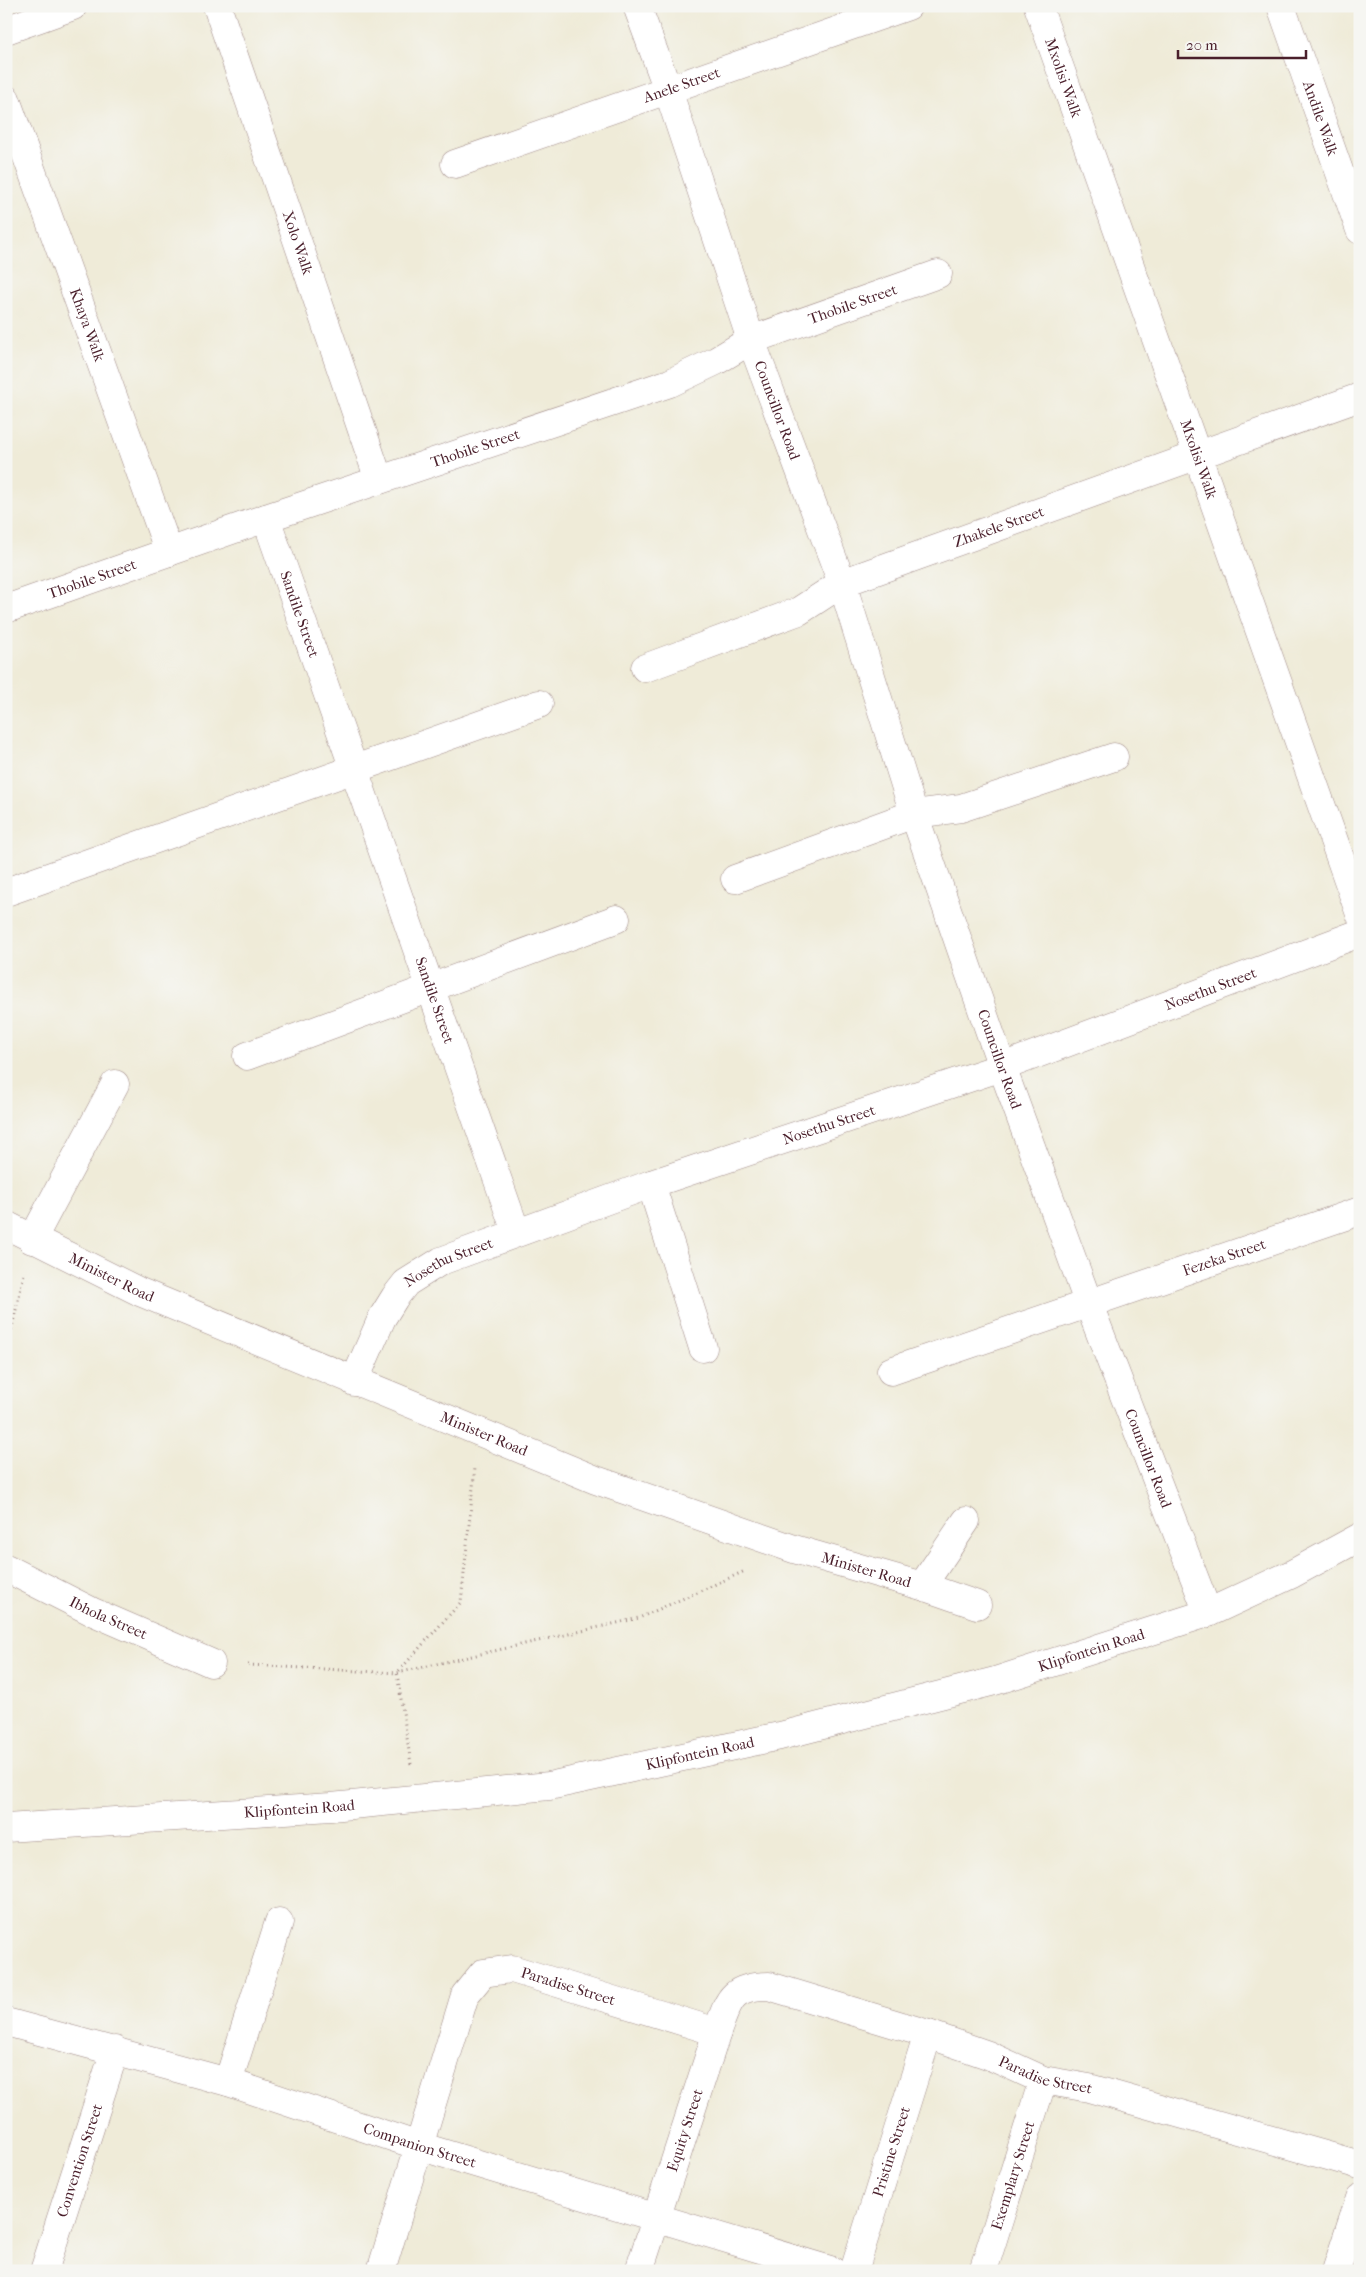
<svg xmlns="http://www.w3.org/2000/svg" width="1366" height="2277" font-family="'IM FELL French Canon',serif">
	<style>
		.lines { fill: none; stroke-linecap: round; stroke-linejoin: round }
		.street-casing { stroke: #9c8582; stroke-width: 29 }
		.secondary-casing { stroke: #9c8582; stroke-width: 29 }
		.path { stroke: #9c8582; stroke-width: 3; stroke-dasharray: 1 4; stroke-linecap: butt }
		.street { stroke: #fff; stroke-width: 28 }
		.secondary { stroke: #fff; stroke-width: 28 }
		.labels { text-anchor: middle; stroke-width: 5; stroke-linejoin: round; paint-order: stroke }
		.street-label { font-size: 15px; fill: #4a1f2b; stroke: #f6f6f2 }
	</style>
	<rect width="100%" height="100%" fill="#f6f6f2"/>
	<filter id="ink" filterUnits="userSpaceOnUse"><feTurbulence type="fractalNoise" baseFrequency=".02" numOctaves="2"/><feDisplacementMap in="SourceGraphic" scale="10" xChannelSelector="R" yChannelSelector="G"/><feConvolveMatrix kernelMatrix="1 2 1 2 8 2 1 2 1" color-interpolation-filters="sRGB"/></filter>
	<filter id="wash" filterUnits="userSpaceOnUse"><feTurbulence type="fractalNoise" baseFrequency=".0096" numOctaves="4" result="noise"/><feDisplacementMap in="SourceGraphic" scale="20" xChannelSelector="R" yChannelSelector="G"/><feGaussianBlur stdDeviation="1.12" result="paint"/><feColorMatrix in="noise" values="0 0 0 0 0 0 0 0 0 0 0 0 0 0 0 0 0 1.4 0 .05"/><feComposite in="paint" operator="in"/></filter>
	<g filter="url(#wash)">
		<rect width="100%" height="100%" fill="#efebd8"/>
	</g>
	<g filter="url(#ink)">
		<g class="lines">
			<g class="street-casing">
				<g id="street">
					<path id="s1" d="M217 6 379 480"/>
					<path id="s2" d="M637 6 668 90 751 340 842 583 914 814 1002 1067 1088 1302 1208 1613"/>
					<path id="s3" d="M1038 6 1360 914"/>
					<path id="s4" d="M1281 6 1360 230"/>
					<path d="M6 30 73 6"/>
					<path id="s5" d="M6 99 169 552"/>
					<path id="s6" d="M455 164 908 6"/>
					<path id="s7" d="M266 518 516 1232"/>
					<path id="s8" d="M6 609 266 518 670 383 716 361 751 340 938 274"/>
					<path id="s9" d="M645 668 799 611 842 583 1360 397"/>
					<path d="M735 879 914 814 961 808 1114 757"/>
					<path d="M6 892 539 704"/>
					<path d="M247 1056 616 919"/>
					<path d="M651 1184 703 1348"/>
					<path id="s10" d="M6 1225 140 1292 596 1480 794 1549 922 1586 977 1605"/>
					<path d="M32 1240 115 1084"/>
					<path id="s11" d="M891 1371 1360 1211"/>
					<path id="s12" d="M354 1382 382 1318 395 1297 406 1283 441 1261 651 1184 1002 1067 1360 933"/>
					<path id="s13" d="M6 1568 91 1611 211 1663"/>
					<path d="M922 1586 966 1521"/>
					<path id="s14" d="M6 2022 228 2082 419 2146 833 2271"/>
					<path d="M228 2082 279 1922"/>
					<path id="s15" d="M44 2271 115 2050"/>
					<path id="s16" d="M381 2271 465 1995 483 1973 512 1969 717 2032"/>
					<path id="s17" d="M639 2271 717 2032C729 2000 730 1986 769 1986L928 2034 988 2055 1043 2080 1089 2088 1360 2165"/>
					<path id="s18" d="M854 2271 928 2034"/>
					<path id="s19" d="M983 2271 1043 2080"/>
					<path d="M1336 2271 1360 2198"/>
				</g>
			</g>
			<g class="secondary-casing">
				<g id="secondary">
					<path id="s20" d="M6 1828 331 1807 549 1786 780 1736 995 1681 1208 1613 1292 1574 1360 1537"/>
				</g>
			</g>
			<path class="path" d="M6 1354 24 1274
				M248 1665 397 1673 639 1618 745 1571
				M411 1764 397 1673 461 1602 475 1468"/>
			<use href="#street" class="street"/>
			<use href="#secondary" class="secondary"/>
		</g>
	</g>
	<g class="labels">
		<g class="street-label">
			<text dy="5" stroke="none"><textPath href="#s3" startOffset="76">Mxolisi Walk</textPath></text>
			<text dy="5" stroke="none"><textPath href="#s6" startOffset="240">Anele Street</textPath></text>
			<text dy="5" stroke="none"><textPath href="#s4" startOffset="119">Andile Walk</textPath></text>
			<text dy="5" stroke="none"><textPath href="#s1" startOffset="250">Xolo Walk</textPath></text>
			<text dy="5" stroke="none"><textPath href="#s8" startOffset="901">Thobile Street</textPath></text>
			<text dy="5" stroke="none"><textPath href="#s5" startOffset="240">Khaya Walk</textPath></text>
			<text dy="5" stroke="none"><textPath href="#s2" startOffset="428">Councillor Road</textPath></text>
			<text dy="5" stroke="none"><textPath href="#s8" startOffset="496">Thobile Street</textPath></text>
			<text dy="5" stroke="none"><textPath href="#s3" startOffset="481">Mxolisi Walk</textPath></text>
			<text dy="5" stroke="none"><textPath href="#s9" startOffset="382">Zhakele Street</textPath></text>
			<text dy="5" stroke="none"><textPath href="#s8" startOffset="91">Thobile Street</textPath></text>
			<text dy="5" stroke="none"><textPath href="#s7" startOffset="102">Sandile Street</textPath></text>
			<text dy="5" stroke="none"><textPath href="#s12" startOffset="970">Nosethu Street</textPath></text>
			<text dy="5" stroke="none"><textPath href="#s7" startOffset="511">Sandile Street</textPath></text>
			<text dy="5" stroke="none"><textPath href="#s2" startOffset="1114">Councillor Road</textPath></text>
			<text dy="5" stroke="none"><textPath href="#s12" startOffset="565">Nosethu Street</textPath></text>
			<text dy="5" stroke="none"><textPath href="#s11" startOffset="352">Fezeka Street</textPath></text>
			<text dy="5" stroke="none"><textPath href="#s12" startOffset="160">Nosethu Street</textPath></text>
			<text dy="5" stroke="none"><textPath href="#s10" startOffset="118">Minister Road</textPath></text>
			<text dy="5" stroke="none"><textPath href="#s10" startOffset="522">Minister Road</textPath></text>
			<text dy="5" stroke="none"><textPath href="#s2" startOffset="1540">Councillor Road</textPath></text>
			<text dy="5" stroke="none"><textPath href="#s10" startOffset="928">Minister Road</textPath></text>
			<text dy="5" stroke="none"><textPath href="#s13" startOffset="114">Ibhola Street</textPath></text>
			<text dy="5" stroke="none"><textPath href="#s20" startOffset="1104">Klipfontein Road</textPath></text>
			<text dy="5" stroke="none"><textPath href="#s20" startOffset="699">Klipfontein Road</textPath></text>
			<text dy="5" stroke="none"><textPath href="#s20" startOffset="294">Klipfontein Road</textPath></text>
			<text dy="5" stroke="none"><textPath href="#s16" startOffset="405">Paradise Street</textPath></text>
			<text dy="5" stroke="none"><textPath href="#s17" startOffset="620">Paradise Street</textPath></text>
			<text dy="5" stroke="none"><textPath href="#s17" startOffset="148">Equity Street</textPath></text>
			<text dy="5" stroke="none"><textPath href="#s14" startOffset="432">Companion Street</textPath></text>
			<text dy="5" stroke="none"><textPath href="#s18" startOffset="125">Pristine Street</textPath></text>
			<text dy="5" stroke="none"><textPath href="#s15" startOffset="116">Convention Street</textPath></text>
			<text dy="5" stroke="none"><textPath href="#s19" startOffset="100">Exemplary Street</textPath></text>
		</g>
	</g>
	<rect width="1366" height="2277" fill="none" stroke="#f6f6f2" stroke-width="25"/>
	<path d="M1178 50v8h128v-8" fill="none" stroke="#4a1f2b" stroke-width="2.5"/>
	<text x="1186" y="50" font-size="15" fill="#4a1f2b" stroke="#f6f6f2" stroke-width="4" paint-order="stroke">20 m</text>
</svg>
